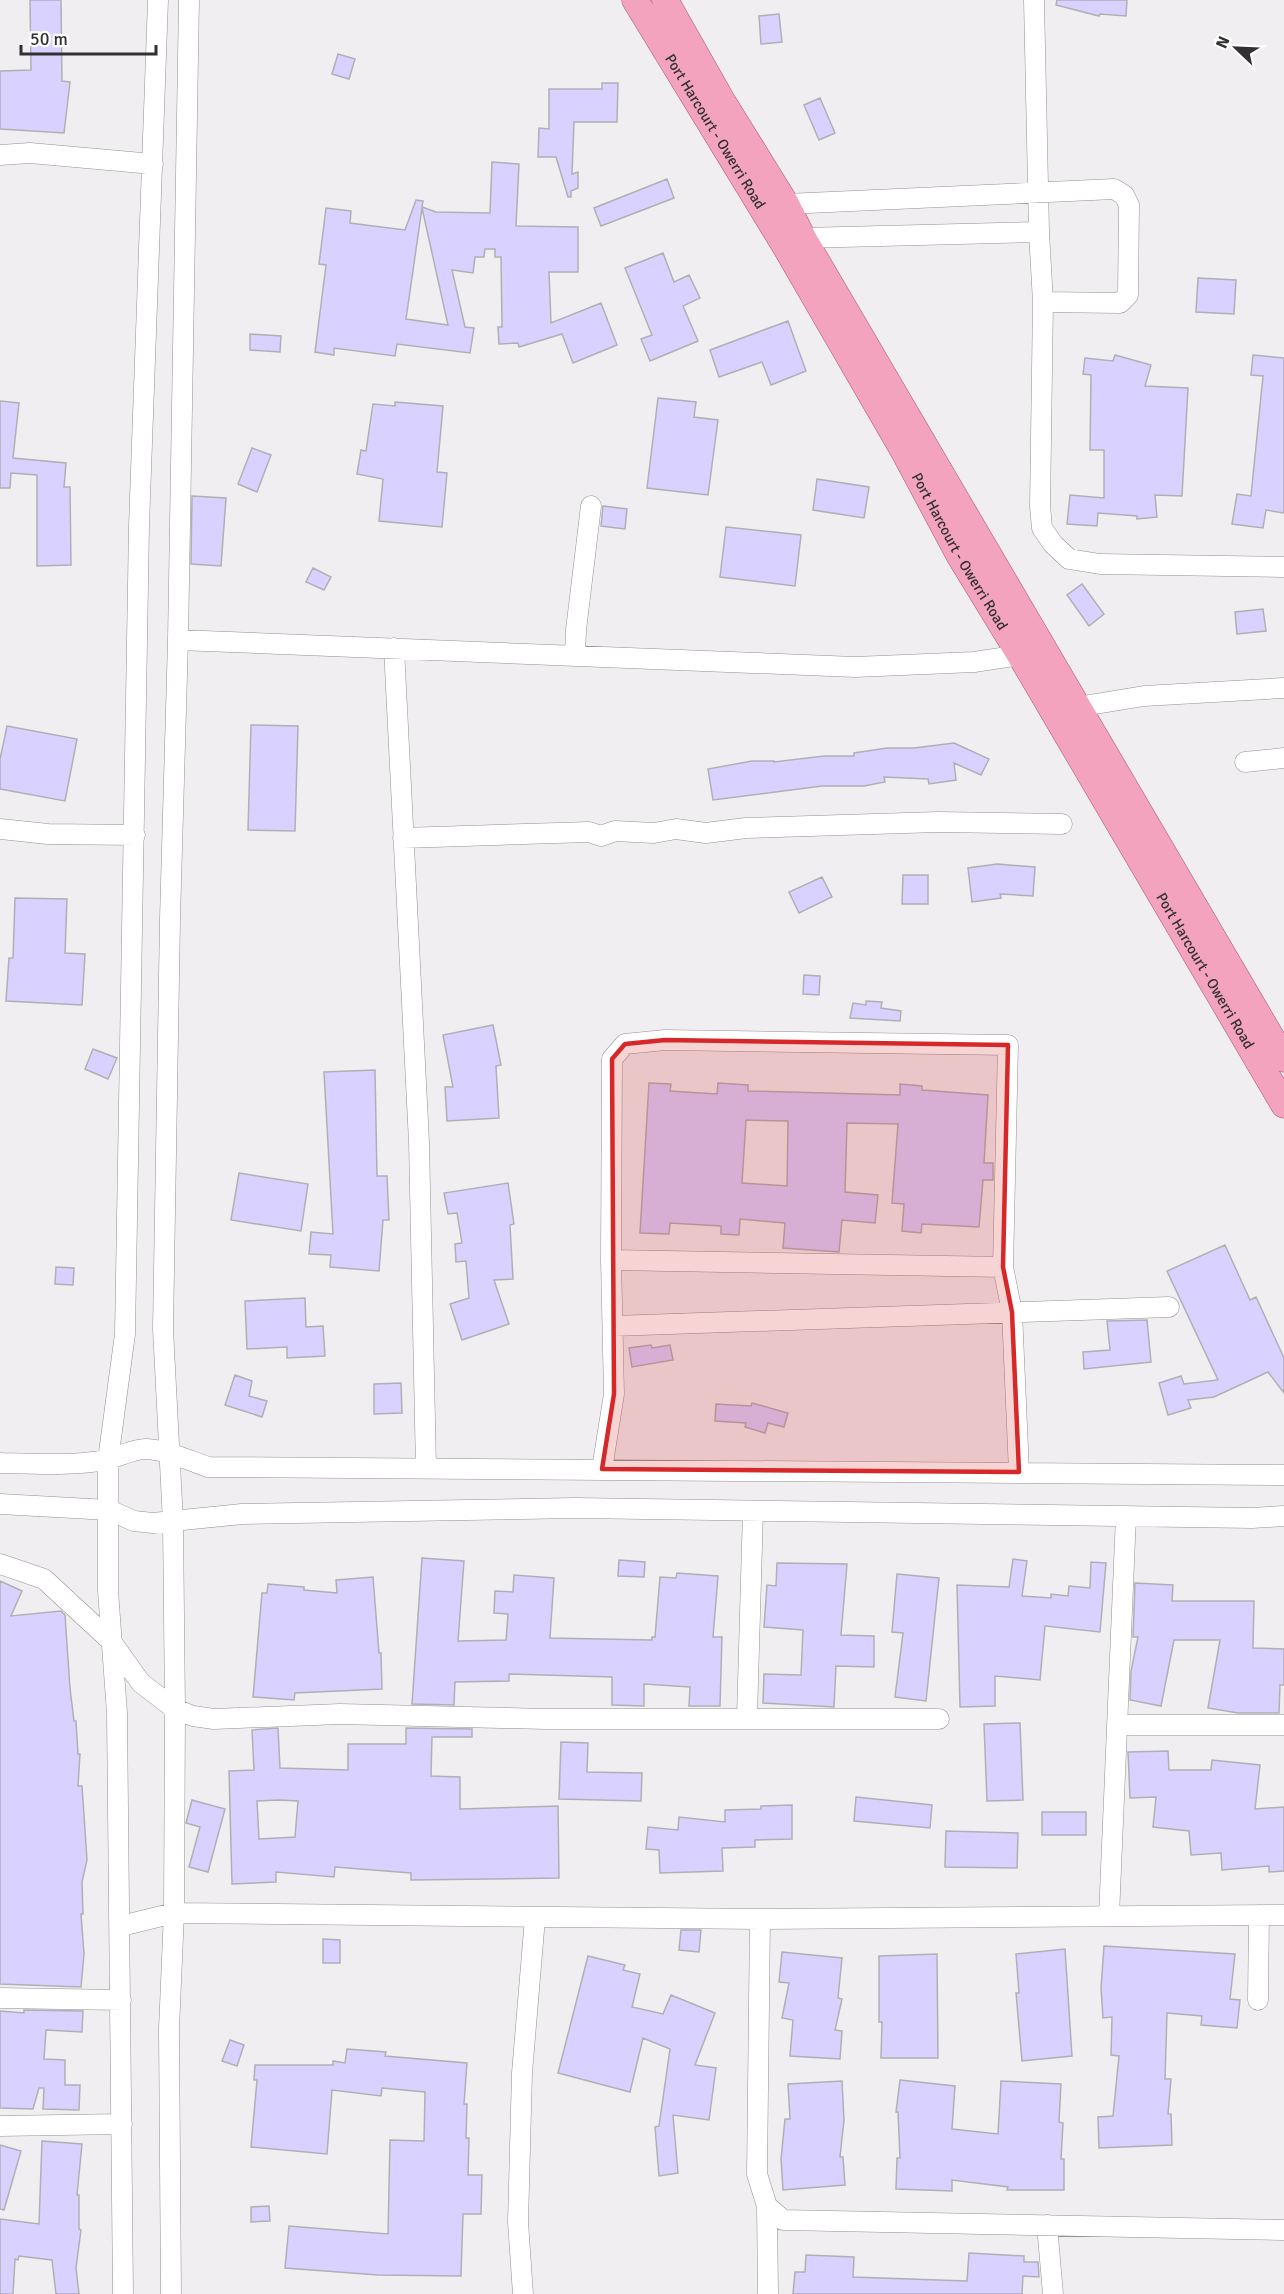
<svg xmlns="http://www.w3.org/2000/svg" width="1284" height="2294" font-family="Signika,sans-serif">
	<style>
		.building { fill: #d9d1ff; stroke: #b0b0b3; stroke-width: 1.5; fill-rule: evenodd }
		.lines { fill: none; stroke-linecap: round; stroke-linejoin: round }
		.minor-casing { stroke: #939193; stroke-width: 21 }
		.major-casing { stroke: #ab5372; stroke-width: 27 }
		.minor { stroke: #fff; stroke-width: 20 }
		.major { stroke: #f4a3bf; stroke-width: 26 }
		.marked { fill: #d62828; fill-opacity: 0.2; stroke: #d62828; stroke-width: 4.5; stroke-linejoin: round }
		.labels { text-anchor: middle; stroke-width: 4.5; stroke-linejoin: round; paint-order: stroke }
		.street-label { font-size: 15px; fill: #323132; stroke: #fff }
	</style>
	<rect width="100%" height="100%" fill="#f1eef1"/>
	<path class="building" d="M30 0H61L62 81 70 82 64 133 0 129V71L31 70Z
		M1057 0H1127L1126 16 1100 14 1099 16 1056 5Z
		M779 14 782 42 761 44 759 16Z
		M338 54 355 59 349 79 332 74Z
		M602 83H618L617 122H574L572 174 578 172V188L571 191V197H568L556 157H538L539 128 549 129V89H602Z
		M820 98 835 133 819 140 804 105Z
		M492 162 519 164 516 226 578 227V272H549L551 323 601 303 617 345 573 363 562 334 519 347 518 343 499 344 498 327H502L501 257H495V249H485L484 257H475L473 273 452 270 465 327 474 328 470 353 397 344 395 356 334 348V355L315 352 326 265 319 264 326 208 351 211 350 223 405 230 416 200 423 201 422 207 436 212 490 213ZM422 208 448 325 406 319Z
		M667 179 674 198 601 226 594 208Z
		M663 253 674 282 689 275 700 298 683 306 698 341 650 361 641 339 652 335 625 268Z
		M1198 278 1236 280 1234 314 1196 312Z
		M788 321 806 371 771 385 762 362 719 377 710 350Z
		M250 334 281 336 280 352 250 350Z
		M1115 355 1151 365 1145 386 1188 388 1182 496 1155 495 1157 517 1137 519V516L1098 513 1097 526 1067 524 1070 495 1104 498V450H1090L1091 375 1083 374 1085 358 1113 361Z
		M1253 355 1284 358V513L1266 510 1263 528 1232 524 1237 494 1251 496 1263 376 1251 375Z
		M658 398 696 402 694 417 718 420 708 495 647 488Z
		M0 401 19 403 13 458 66 463 64 487H70L71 565 37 566V475L11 473 10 488H0Z
		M395 402 443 406 437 472 447 473 442 527 379 521 383 479 357 474 361 450 366 451 373 404 395 406Z
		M252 448 271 455 257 492 238 484Z
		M817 479 869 487 864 518 813 510Z
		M192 496 226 498 221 566 191 564Z
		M603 506 627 509 625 529 601 526Z
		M726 527 801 535 795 586 720 577Z
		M313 568 331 577 324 590 306 582Z
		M1082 584 1104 614 1089 626 1067 595Z
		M1263 609 1266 631 1237 634 1235 612Z
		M251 725 298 726 295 831 248 830Z
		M7 726 77 739 65 801 0 789V759Z
		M954 743 989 759 981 775 954 763 956 780 929 784 928 779 884 777 885 782 864 786H822L713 800 708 769 752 761H774V762L824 756H854V753L887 748H914Z
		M997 864 1035 867 1033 896 1000 894 1001 898 972 902 968 868Z
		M903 875H928V904H902Z
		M822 877 832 897 799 913 789 892Z
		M15 898 67 899 65 953 85 954 82 1005 6 1001 9 958H13Z
		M804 975 820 976 819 995 803 994Z
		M866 1001 882 1002 881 1008 901 1011 900 1021 850 1018 853 1003 866 1005Z
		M493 1025 501 1065 496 1066 499 1118 447 1121 445 1087H453L443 1035Z
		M93 1049 117 1058 108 1079 85 1069Z
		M375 1070 377 1176H387L389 1220H383L379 1271 330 1267 331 1255 309 1254 311 1232 333 1234 324 1072Z
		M649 1083 671 1084 670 1091 717 1094 718 1083 748 1085V1091L900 1095V1084L922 1086V1090L988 1095 984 1163H993V1180H983L979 1227 922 1224 921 1233 902 1231 904 1204 892 1203 898 1124 847 1123 845 1192 878 1195 875 1223 842 1220 839 1252 783 1248 785 1223 740 1219 739 1235 721 1234V1226L670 1223 669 1234 640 1233ZM746 1120 788 1121 787 1186 742 1183Z
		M239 1173 308 1184 301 1231 231 1220Z
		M508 1183 514 1224 510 1225 513 1279 494 1280 509 1324 462 1340 450 1304 469 1298 466 1261 456 1262 455 1244 462 1243 457 1213 448 1214 444 1193Z
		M1225 1245 1250 1300 1256 1297 1284 1358V1393L1268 1372 1214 1397 1188 1400 1191 1408 1168 1415 1159 1383 1181 1376 1184 1384 1218 1380 1167 1271Z
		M56 1267 74 1268 73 1285 55 1284Z
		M305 1298 306 1327 323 1326 325 1356 287 1358V1347L247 1349 245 1301Z
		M1147 1320 1151 1362 1084 1369 1083 1352 1110 1350 1107 1321Z
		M651 1345 652 1348 670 1345 673 1360 632 1367 629 1348Z
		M235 1375 252 1381 249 1396 267 1401 262 1417 225 1405Z
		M401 1383 402 1413 374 1414V1384Z
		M752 1403 788 1413 784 1427 768 1423 765 1433 745 1427 746 1423 715 1421 716 1404 751 1406Z
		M422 1558 464 1561 458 1641 506 1640 508 1614 494 1613 495 1591 513 1592 514 1575 554 1578 550 1638 652 1640V1637H655L660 1577 676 1578 677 1573 718 1576 713 1637H722L720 1706H689L690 1687 644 1684V1706L612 1705V1677L509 1674V1681L455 1682 454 1705 412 1704Z
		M1013 1559 1027 1561 1022 1596 1051 1598V1594L1068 1596 1069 1586 1090 1588 1091 1562 1106 1563 1100 1632 1045 1626 1040 1680 995 1676V1706L960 1707 957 1585 1009 1587Z
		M619 1560 645 1562 644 1577 618 1576Z
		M777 1563 847 1564 841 1635 874 1636V1667L836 1666 834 1707 763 1703 764 1674 801 1675 803 1630 764 1627 767 1585 776 1586Z
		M897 1574 939 1578 926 1701 895 1697 903 1633 892 1632Z
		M373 1577 379 1653H381L382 1689 295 1693 294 1700 253 1697 262 1593H267L268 1584 304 1587V1590L337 1593 336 1580Z
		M0 1581 22 1591 11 1616 61 1611 65 1615 70 1688 74 1721H76L78 1754H80L78 1786H82L87 1860 82 1882 83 1914H81L84 1954 81 1987 0 1984Z
		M1135 1583 1173 1585 1172 1601H1254L1253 1648 1284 1649V1685H1280L1279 1713H1238L1208 1708 1220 1640H1174L1161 1706 1130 1700 1131 1671 1138 1637H1133Z
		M1020 1723 1023 1800 987 1801 984 1724Z
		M278 1728 280 1768 348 1770V1744H406V1728L472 1729V1737H432L431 1776 460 1777V1809L558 1806 559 1878 411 1880V1873L335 1867 334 1877 276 1872V1882L232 1884 229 1771 254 1770 252 1730ZM279 1800 298 1801 295 1837 259 1839 257 1801Z
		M561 1742 588 1743 587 1772 642 1773 641 1801 559 1799Z
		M1168 1751 1169 1770H1211L1212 1760 1260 1765 1255 1809 1284 1807V1871L1269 1872V1866L1222 1870 1221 1853 1191 1855 1189 1831 1153 1827 1156 1797 1130 1798 1128 1752Z
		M856 1797 932 1805 930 1828 854 1821Z
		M192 1800 225 1809 208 1872 189 1867 200 1827 186 1823Z
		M792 1805V1839L755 1840V1847L722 1848 723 1871 660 1873 659 1850 646 1849 648 1827 678 1830 679 1817 725 1822V1810L761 1809V1806Z
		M1042 1812H1086V1835H1042Z
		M946 1831 1018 1833 1017 1868 945 1867Z
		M681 1930H701L699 1952 679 1950Z
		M323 1939 340 1940V1963H323Z
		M1104 1946 1235 1954 1230 1999 1240 2000 1237 2028 1201 2025 1202 2016 1167 2013 1165 2079H1171L1168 2114H1171L1172 2145 1099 2148 1098 2117 1113 2116 1119 2056 1111 2055 1112 2017 1103 2018 1101 1988Z
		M1065 1949 1072 2056 1022 2061 1016 1993H1019L1016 1954Z
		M782 1952 842 1958 838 1998 842 1999 835 2030 842 2031 840 2059 790 2056 793 2020 782 2018 789 1983 779 1982Z
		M937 1954 938 2058H881L882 2022H879V1956Z
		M588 1956 625 1965 623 1970 640 1974 632 2007 663 2014 671 1995 715 2013 695 2065 716 2068 709 2120 673 2115 678 2173 659 2176 655 2127 659 2126 670 2049 643 2038 630 2092 558 2073Z
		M24 2010 83 2011 82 2032 46 2030 44 2059 65 2060V2085H80L79 2110 43 2109 44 2088H39L33 2109 0 2108V2011L24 2013Z
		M230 2040 244 2045 237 2066 222 2061Z
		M347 2049 386 2052 385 2056 467 2063 464 2104H467L466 2138H469L468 2175H482L481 2214H463L461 2276 378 2275 285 2268 289 2226 388 2234 390 2140 424 2141 425 2092 382 2088 381 2096 332 2090 327 2154 251 2147 257 2080H254L255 2065H333V2061L345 2063Z
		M900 2080 955 2086 952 2129 998 2134 1001 2081 1061 2084 1059 2122 1063 2123 1061 2159H1064V2190H1007L1008 2187 952 2180V2191L896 2189 897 2158H900L898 2112H896Z
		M842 2081 844 2120 840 2157H843L845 2185 783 2190 781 2159 785 2119H790L788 2084Z
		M42 2141 82 2144 77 2195H79V2229L81 2230 76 2268 79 2294H56L52 2260 19 2256 18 2260 15 2259 13 2294H0V2219L39 2224Z
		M0 2145 21 2151 4 2210 0 2209Z
		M269 2206 270 2221 251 2222V2207Z
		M969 2253 1024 2256V2262H1038L1039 2277 1023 2276 1022 2294H793L795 2272H805L806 2255 854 2257 853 2277 967 2281Z"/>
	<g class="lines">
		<g class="minor-casing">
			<path id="minor" d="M1034 0 1039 232 1043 302 1040 506 1042 528 1053 544 1069 559 1100 564 1284 567
				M0 155 30 153 153 164
				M786 204 1114 189 1124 195 1129 205 1128 295 1120 303 1043 302
				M803 238 1039 232
				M178 640 855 667 974 662 1020 655
				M394 648 419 1142 426 1468
				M575 656 576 630 591 506
				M1077 707 1144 696 1284 688
				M1245 762 1284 758
				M0 829 48 834 135 835
				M403 838 589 832 601 836 615 831 654 833 676 829 706 833 746 828 938 822 1062 824
				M611 1260 1003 1267
				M613 1326 1169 1307
				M0 1463C35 1464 71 1466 106 1460 119 1457 132 1449 146 1449 167 1450 188 1460 208 1467L1284 1475
				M602 1469 614 1394 611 1260 612 1059 625 1044 665 1040 1008 1045 1003 1267 1012 1312 1019 1472
				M0 1504 109 1510 134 1521 153 1523 242 1514 576 1508 1252 1518 1284 1516
				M0 1564 44 1579 111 1641 141 1683 175 1709 193 1716 214 1719 340 1714 546 1719H939
				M747 1717 753 1511
				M1117 1725H1284
				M1109 1916 1126 1516
				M760 1919 757 2174 767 2206 783 2220 1284 2230
				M121 1926 174 1913 760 1919 1284 1915
				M0 1998 121 2000
				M1258 2000 1259 1915
				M0 2126 122 2124
				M767 2206 768 2294
				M1047 2225 1053 2294
				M123 2294 117 1713 108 1591V1460L125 1334 139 526 158 0
				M171 2294 169 2029 174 1913 175 1709 173 1522 163 1329 170 919 178 640 189 0
				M523 2294 518 2222 522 2073 535 1918"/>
		</g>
		<g class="major-casing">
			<g id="major">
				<path id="s1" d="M635 0 785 246 903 450 959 555 1020 655 1284 1105"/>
				<path d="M665 0 721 99 786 204 803 238 1284 1059"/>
			</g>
		</g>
		<use href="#minor" class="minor"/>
		<use href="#major" class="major"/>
	</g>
	<path class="marked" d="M665 1040 1008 1045 1003 1267 1012 1312 1019 1472 602 1469 614 1394 612 1059 625 1044Z"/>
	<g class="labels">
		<g class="street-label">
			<text dy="5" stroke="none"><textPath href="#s1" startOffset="154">Port Harcourt - Owerri Road</textPath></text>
			<text dy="5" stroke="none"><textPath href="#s1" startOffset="640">Port Harcourt - Owerri Road</textPath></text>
			<text dy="5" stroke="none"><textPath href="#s1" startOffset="1126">Port Harcourt - Owerri Road</textPath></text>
		</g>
	</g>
	<g transform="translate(1236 48) rotate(293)" stroke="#ffffff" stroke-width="4.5" paint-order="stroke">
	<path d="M0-4.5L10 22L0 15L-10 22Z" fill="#323132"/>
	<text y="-9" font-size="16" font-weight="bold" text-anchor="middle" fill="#323132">N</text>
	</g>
	<path d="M21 45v9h135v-9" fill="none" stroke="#323132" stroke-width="3"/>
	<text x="30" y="45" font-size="18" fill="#323132" stroke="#ffffff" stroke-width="4.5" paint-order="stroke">50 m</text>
</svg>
